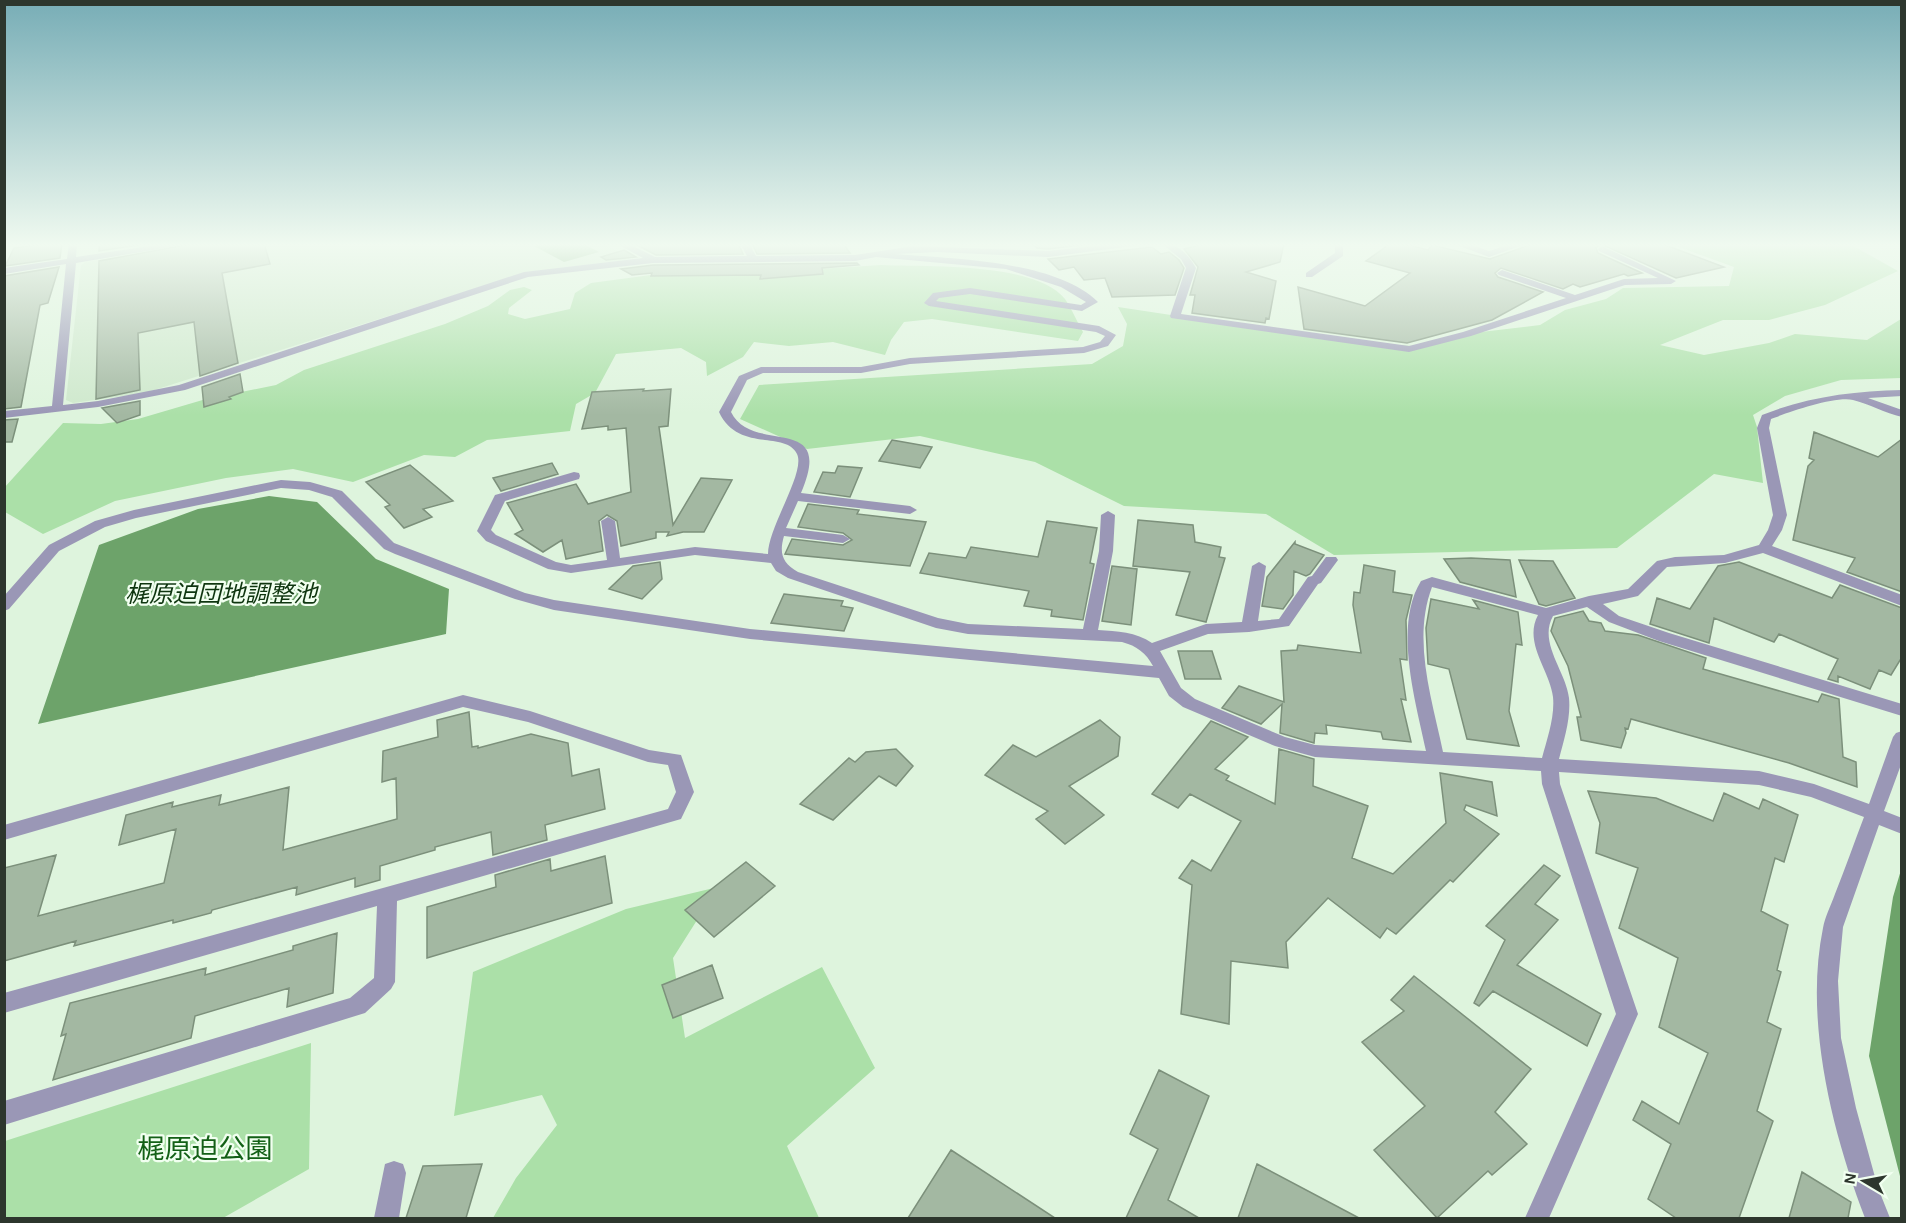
<svg xmlns="http://www.w3.org/2000/svg" width="1906" height="1223" font-family="'Alegreya Sans','Noto Sans JP',sans-serif">
	<style>
		.built { fill: #cee8cc }
		.green { fill: #abe0a8 }
		.water { fill: #6da36a }
		.building { fill: #a3b8a2; stroke: #7c907b; stroke-width: 1.5 }
		.lines { fill: none; stroke-linecap: round; stroke-linejoin: round }
		.minor { fill: #9a97b6; fill-rule: evenodd }
		.labels { text-anchor: middle; stroke-width: 4.5; stroke-linejoin: round; paint-order: stroke }
		.water-label { font-size: 24px; font-style: italic; fill: #0e350f; stroke: #f1fff0 }
		.near-park-label { font-size: 27px; fill: #136016; stroke: #f1fff0 }
	</style>
	<rect width="100%" height="100%" fill="#def4dd"/>
	<path class="built" d="M210 243H601L629 257 625 260 527 272 145 393 73 403 66 400 81 265 86 262Z"/>
	<path class="green" d="M1668 243H1848L1898 271 1825 305 1769 320H1723L1660 345 1704 355 1769 343 1795 334 1867 340 1901 319V378L1841 380 1785 396 1753 415 1757 427 1763 483 1714 474 1617 548 1334 555 1266 514 1124 506 1035 462 920 436 807 449 740 419 759 385 1092 364 1123 346 1127 324 1118 307 1357 343 1413 346 1481 332 1540 325 1565 310 1606 299 1623 288 1729 286 1734 267Z
		M881 265C927 267 1036 262 1065 299 1072 309 1077 322 1083 332L1078 341 932 319 904 322 891 340 885 355 833 342 789 346 754 342 743 357 707 376 706 362 681 348 616 354 595 393 576 404 570 431 487 440 455 457 424 455 353 482 293 469 226 478 115 501 43 534 5 512 4 488 63 423 101 424 138 419 206 399 276 385 304 370 445 324 488 306 510 290 524 287 532 290 509 308 508 314 525 319 570 309 575 293 591 283 681 271 818 269Z
		M718 887 673 958 685 1038 822 967 875 1068 787 1146 819 1218H493L516 1178 557 1125 542 1095 454 1116 473 972 626 909Z
		M311 1043 309 1169 223 1218H5V1141Z"/>
	<path class="water" d="M545 243H582L599 252 564 262 534 246Z
		M269 496 317 502 376 559 449 589 446 634 38 724 99 545 198 509Z
		M1901 870V1180L1869 1056 1893 897Z"/>
	<path class="building" d="M51 243H62L60 258 5 266 14 248Z
		M99 243H152L99 251Z
		M196 243H264L270 264 222 273 238 363 200 376 194 322 138 333 140 390 96 399 99 261Z
		M633 243H738L743 254 656 255Z
		M752 243H843L850 253 757 254Z
		M1032 243H1098L1048 249 1037 248Z
		M1208 243H1284L1280 262 1246 272 1276 281 1269 319 1266 318 1265 323 1192 313 1195 295H1190L1198 267 1184 249Z
		M1391 243H1402L1428 250 1432 245 1490 259 1535 243H1660L1724 267 1676 278 1601 244 1596 248 1598 253 1642 273 1628 276 1624 274 1580 287 1573 284 1563 289 1501 268 1495 273 1498 277 1543 292 1492 320 1407 343 1304 329 1298 287 1365 306 1410 273 1366 261Z
		M1152 247 1161 254 1169 252 1179 260 1184 268 1175 295 1112 297 1105 278 1084 280 1074 267 1059 270 1048 259Z
		M624 250 636 257 606 260 601 257Z
		M857 263 859 265 822 268 823 274 760 279 761 275 651 276 652 273 632 275 621 269 653 265Z
		M59 267 48 303 40 305 21 407 4 409V276Z
		M240 374 243 392 229 397 231 399 204 407 202 387Z
		M644 389 643 391 671 389 668 426 659 427 673 525 701 478 732 480 704 532H683L667 536 669 532H656V538L621 546 617 521 607 515 599 521 603 551 566 559 562 540 543 552 515 534 523 530 507 503 576 484 588 504 631 492 626 428 608 430V426L582 429 592 392Z
		M140 401V415L117 423 102 408Z
		M18 419 12 442H4V420Z
		M1814 432 1878 457 1902 439V592L1847 572 1855 558 1793 540 1808 466 1814 460 1809 458Z
		M892 440 932 447 920 468 879 461Z
		M552 463 558 474 501 491 493 478Z
		M410 465 453 501 423 509 432 517 404 528 385 507 390 505 366 482Z
		M838 466 862 468 850 497 814 492 823 472 835 473Z
		M808 504 859 510 857 514 926 522 910 566 785 554 792 539 843 545 852 540 843 533 798 527Z
		M1138 520 1193 525 1195 542 1221 547 1219 557 1225 558 1206 622 1176 615 1190 572 1133 566Z
		M1047 521 1097 528 1090 563 1094 564 1083 620 1051 616 1052 610 1024 606 1029 591 920 573 929 553 966 558 971 547 1038 557Z
		M1295 542V544L1324 555 1310 574 1306 576 1294 571 1293 595 1283 609 1262 606 1267 577Z
		M1471 558 1510 560 1516 597 1460 582 1444 559Z
		M1519 560 1553 561 1575 598 1546 606 1539 604Z
		M660 562 662 579 642 599 609 589 633 566Z
		M1739 562 1832 598 1840 585 1902 608V657L1891 675 1879 670 1870 689 1838 676V682L1828 679 1838 659 1779 634 1774 642 1714 618 1709 643 1650 624 1657 598 1690 609 1718 566Z
		M1364 565 1395 571 1393 592 1412 595 1406 620 1407 660 1400 659 1406 700 1401 699 1411 742 1383 739 1381 732 1326 725 1327 734 1315 733 1314 743 1280 733 1282 704 1261 724 1222 708 1239 686 1284 702 1281 651 1297 650 1298 645 1361 653 1353 605 1354 592 1360 593Z
		M1112 566 1137 569 1131 625 1102 621Z
		M784 594 843 601 841 606 853 608 844 631 771 623Z
		M1431 599 1479 609 1473 600 1518 612 1522 645 1516 644 1509 711 1519 746 1467 739 1449 669 1428 664 1426 628Z
		M1583 611 1589 621 1601 623 1605 631 1638 635 1706 658 1703 669 1818 702 1822 694 1839 699 1843 757 1856 762 1857 787 1789 763 1631 719 1628 729 1625 728 1626 733 1621 748 1581 740 1577 717H1581L1568 666 1551 631 1555 618Z
		M1178 651H1212L1221 679H1185Z
		M469 712 472 747 478 746V748L531 734 568 743 572 776 599 769 605 809 545 825 547 840 493 855 491 832 435 847V850L380 866V880L355 887V878L296 895 297 887 212 910 211 913 173 923V920L74 946 76 941 4 961V868L56 855 38 916 164 883 176 829 119 845 126 815 173 802 172 807 221 795 219 805 289 787 283 850 397 819 396 778 382 782 383 751 438 737 437 720Z
		M1100 720 1120 737 1118 756 1069 786 1104 815 1065 844 1036 819 1048 811 985 775 1013 745 1036 757Z
		M1211 721 1248 737 1215 769 1229 776 1226 780 1275 804 1279 749 1314 759 1313 786 1368 806 1352 858 1393 874 1446 823 1440 773 1492 782 1497 816 1466 805 1464 810 1499 834 1453 882 1450 880 1396 934 1387 928 1380 938 1328 898 1286 942 1288 968 1231 961 1229 1024 1181 1014 1192 885 1179 878 1192 860 1211 871 1241 821 1190 794 1178 808 1152 794Z
		M896 749 913 766 896 786 879 776 833 820 800 804 849 758 855 762 866 752Z
		M1588 791 1656 798 1713 821 1724 793 1759 809 1763 799 1798 815 1784 862 1775 858 1761 911 1788 925 1777 970 1781 972 1767 1022 1781 1029 1757 1111 1773 1121 1739 1218H1676L1648 1199 1671 1144 1633 1120 1642 1101 1679 1124 1708 1053 1659 1027 1678 958 1619 928 1638 868 1596 853 1600 823Z
		M605 856 612 903 427 958V907L496 887 495 875 550 859 551 871Z
		M746 862 775 886 714 937 685 910Z
		M1544 865 1560 876 1535 904 1558 920 1517 965 1601 1014 1587 1046 1493 991 1479 1006 1474 1003 1505 940 1486 926Z
		M337 933 333 993 287 1007 289 988 195 1016 191 1038 53 1080 66 1034 61 1036 70 1003 206 968 205 975 293 950V946Z
		M712 965 723 998 673 1018 662 985Z
		M1414 976 1531 1069 1495 1112 1527 1144 1492 1175 1488 1171 1437 1218 1374 1150 1425 1106 1362 1042 1404 1011 1391 1000Z
		M1159 1070 1209 1096 1168 1200 1199 1218H1126L1158 1149 1130 1134Z
		M951 1150 1055 1218H908Z
		M482 1164 466 1218H406L423 1166Z
		M1257 1164 1359 1218H1238Z
		M1802 1172 1851 1202 1848 1218H1789Z"/>
	<g class="lines">
		<path class="minor" d="M69 243H77L76 257 170 243H194L76 263 63 405 98 401 179 385 524 272 643 258 615 243H627L655 257 747 256 740 243H749L756 256 855 255 913 246 1048 251 1122 243H1155L1048 257 937 252 895 254C953 259 1055 260 1098 302L1082 311 970 294 939 298 936 301 1099 326 1116 335 1108 346 1084 353 910 364 861 373H763L747 380 731 412C752 456 836 411 801 493L910 506 917 510 910 514 798 501 786 528 843 535 850 539 843 543 784 536C779 553 782 563 798 572L938 618 968 624 1083 629 1099 551 1101 515 1108 511 1115 515 1113 551 1098 630C1117 631 1136 632 1152 643L1206 624 1242 622 1252 566 1259 562 1266 566 1258 621 1279 619 1308 577 1312 576 1326 557H1336L1338 560 1321 583 1318 584 1289 626 1249 632 1208 634 1160 651 1181 688 1195 699 1285 737 1315 745 1426 751C1416 703 1393 626 1421 581L1432 577 1546 608 1589 596 1628 589 1657 561 1675 557 1724 555 1759 545 1768 530 1773 515 1757 428 1762 415C1807 397 1853 391 1902 390V396L1868 398 1902 410V417C1885 413 1869 404 1853 400 1835 396 1789 412 1771 419L1769 428 1787 515 1782 530 1772 546 1902 595V606L1763 553 1725 563 1667 567 1638 596 1603 604 1619 616 1669 633 1902 704V716L1659 641 1609 622 1587 607 1553 616C1538 643 1566 671 1569 698 1571 718 1564 740 1559 759L1759 771 1814 784 1869 804 1893 737 1896 733 1902 731V762L1884 811 1902 818V834L1879 825 1843 927 1838 981 1841 1038 1856 1108 1878 1188 1890 1218H1865C1832 1132 1804 1020 1823 928 1825 917 1831 905 1835 894 1845 869 1854 843 1864 817L1811 797 1759 785 1559 772 1560 784 1638 1014 1549 1218H1525L1616 1014 1542 784 1541 771 1315 757 1275 746 1183 707 1169 696 1159 678 750 639 554 610 515 599 395 554 384 549 332 497 309 490 281 488 136 518 105 527 59 551 9 609 4 611V596L49 545 95 521 134 510 281 480 310 482 342 491 394 543 525 593 554 600 750 629 1153 666C1146 653 1137 646 1122 642L968 634 936 628 788 578 776 571 771 563 695 555 571 573 548 569 486 541 477 531 495 495 574 472 579 473 580 476 579 479 505 501 491 530 496 535 556 562 571 565 607 560 601 521 608 517 615 521 620 558 695 547 768 554C768 527 806 472 797 454 785 430 738 453 719 412L739 376 761 367H861L910 358 1083 347 1100 342 1105 336 1096 332 929 306 924 303 933 293 970 288 1081 305 1086 302 1061 287 1006 269 876 257 855 261 653 263 528 277 185 390 98 407 4 418V411L52 406 66 264 4 274V268L67 259ZM1432 587 1538 615C1523 643 1550 670 1553 697 1555 717 1547 739 1542 758L1443 752C1432 699 1412 640 1432 587Z
			M1161 243C1178 243 1188 254 1196 268L1181 314 1409 346 1463 332 1566 298 1499 275 1497 273 1502 270 1575 295 1624 279 1658 278 1599 251 1598 249 1602 246 1676 281 1671 284 1625 285 1471 336 1409 352 1171 318 1170 316 1186 268 1181 259Z
			M1335 243H1343V256L1312 277H1306V273L1335 253Z
			M1452 243H1466L1489 251 1514 243H1529L1489 257Z
			M463 695 530 711 649 750 681 755 694 792 681 819 397 901 395 982 391 989 365 1013 4 1125V1101L350 998 374 978 377 906 4 1013V993L668 809 676 792 668 765 648 762 528 722 463 707 4 840V825Z
			M394 1161 403 1164 406 1173 399 1218H374L385 1164Z"/>
	</g>
	<linearGradient id="sky" x2="0" y2="1"><stop stop-color="#77adb6"/><stop offset="0.59" stop-color="#f0faf0"/><stop offset="1" stop-color="#f0faf0" stop-opacity="0"/></linearGradient>
	<rect width="1906" height="415" fill="url(#sky)"/>
	<g class="labels">
		<g class="water-label">
			<text x="221" y="602">梶原迫団地調整池</text>
		</g>
		<g class="near-park-label">
			<text x="205" y="1158">梶原迫公園</text>
		</g>
	</g>
	<rect width="1906" height="1223" fill="none" stroke="#2d362d" stroke-width="12"/>
	<g transform="translate(1864 1181) rotate(280)" stroke="#f1fff0" stroke-width="4.5" paint-order="stroke">
	<path d="M0-4.5L10 22L0 15L-10 22Z" fill="#2d362d"/>
	<text y="-9" font-size="16" font-weight="bold" text-anchor="middle" fill="#2d362d">N</text>
	</g>
</svg>
